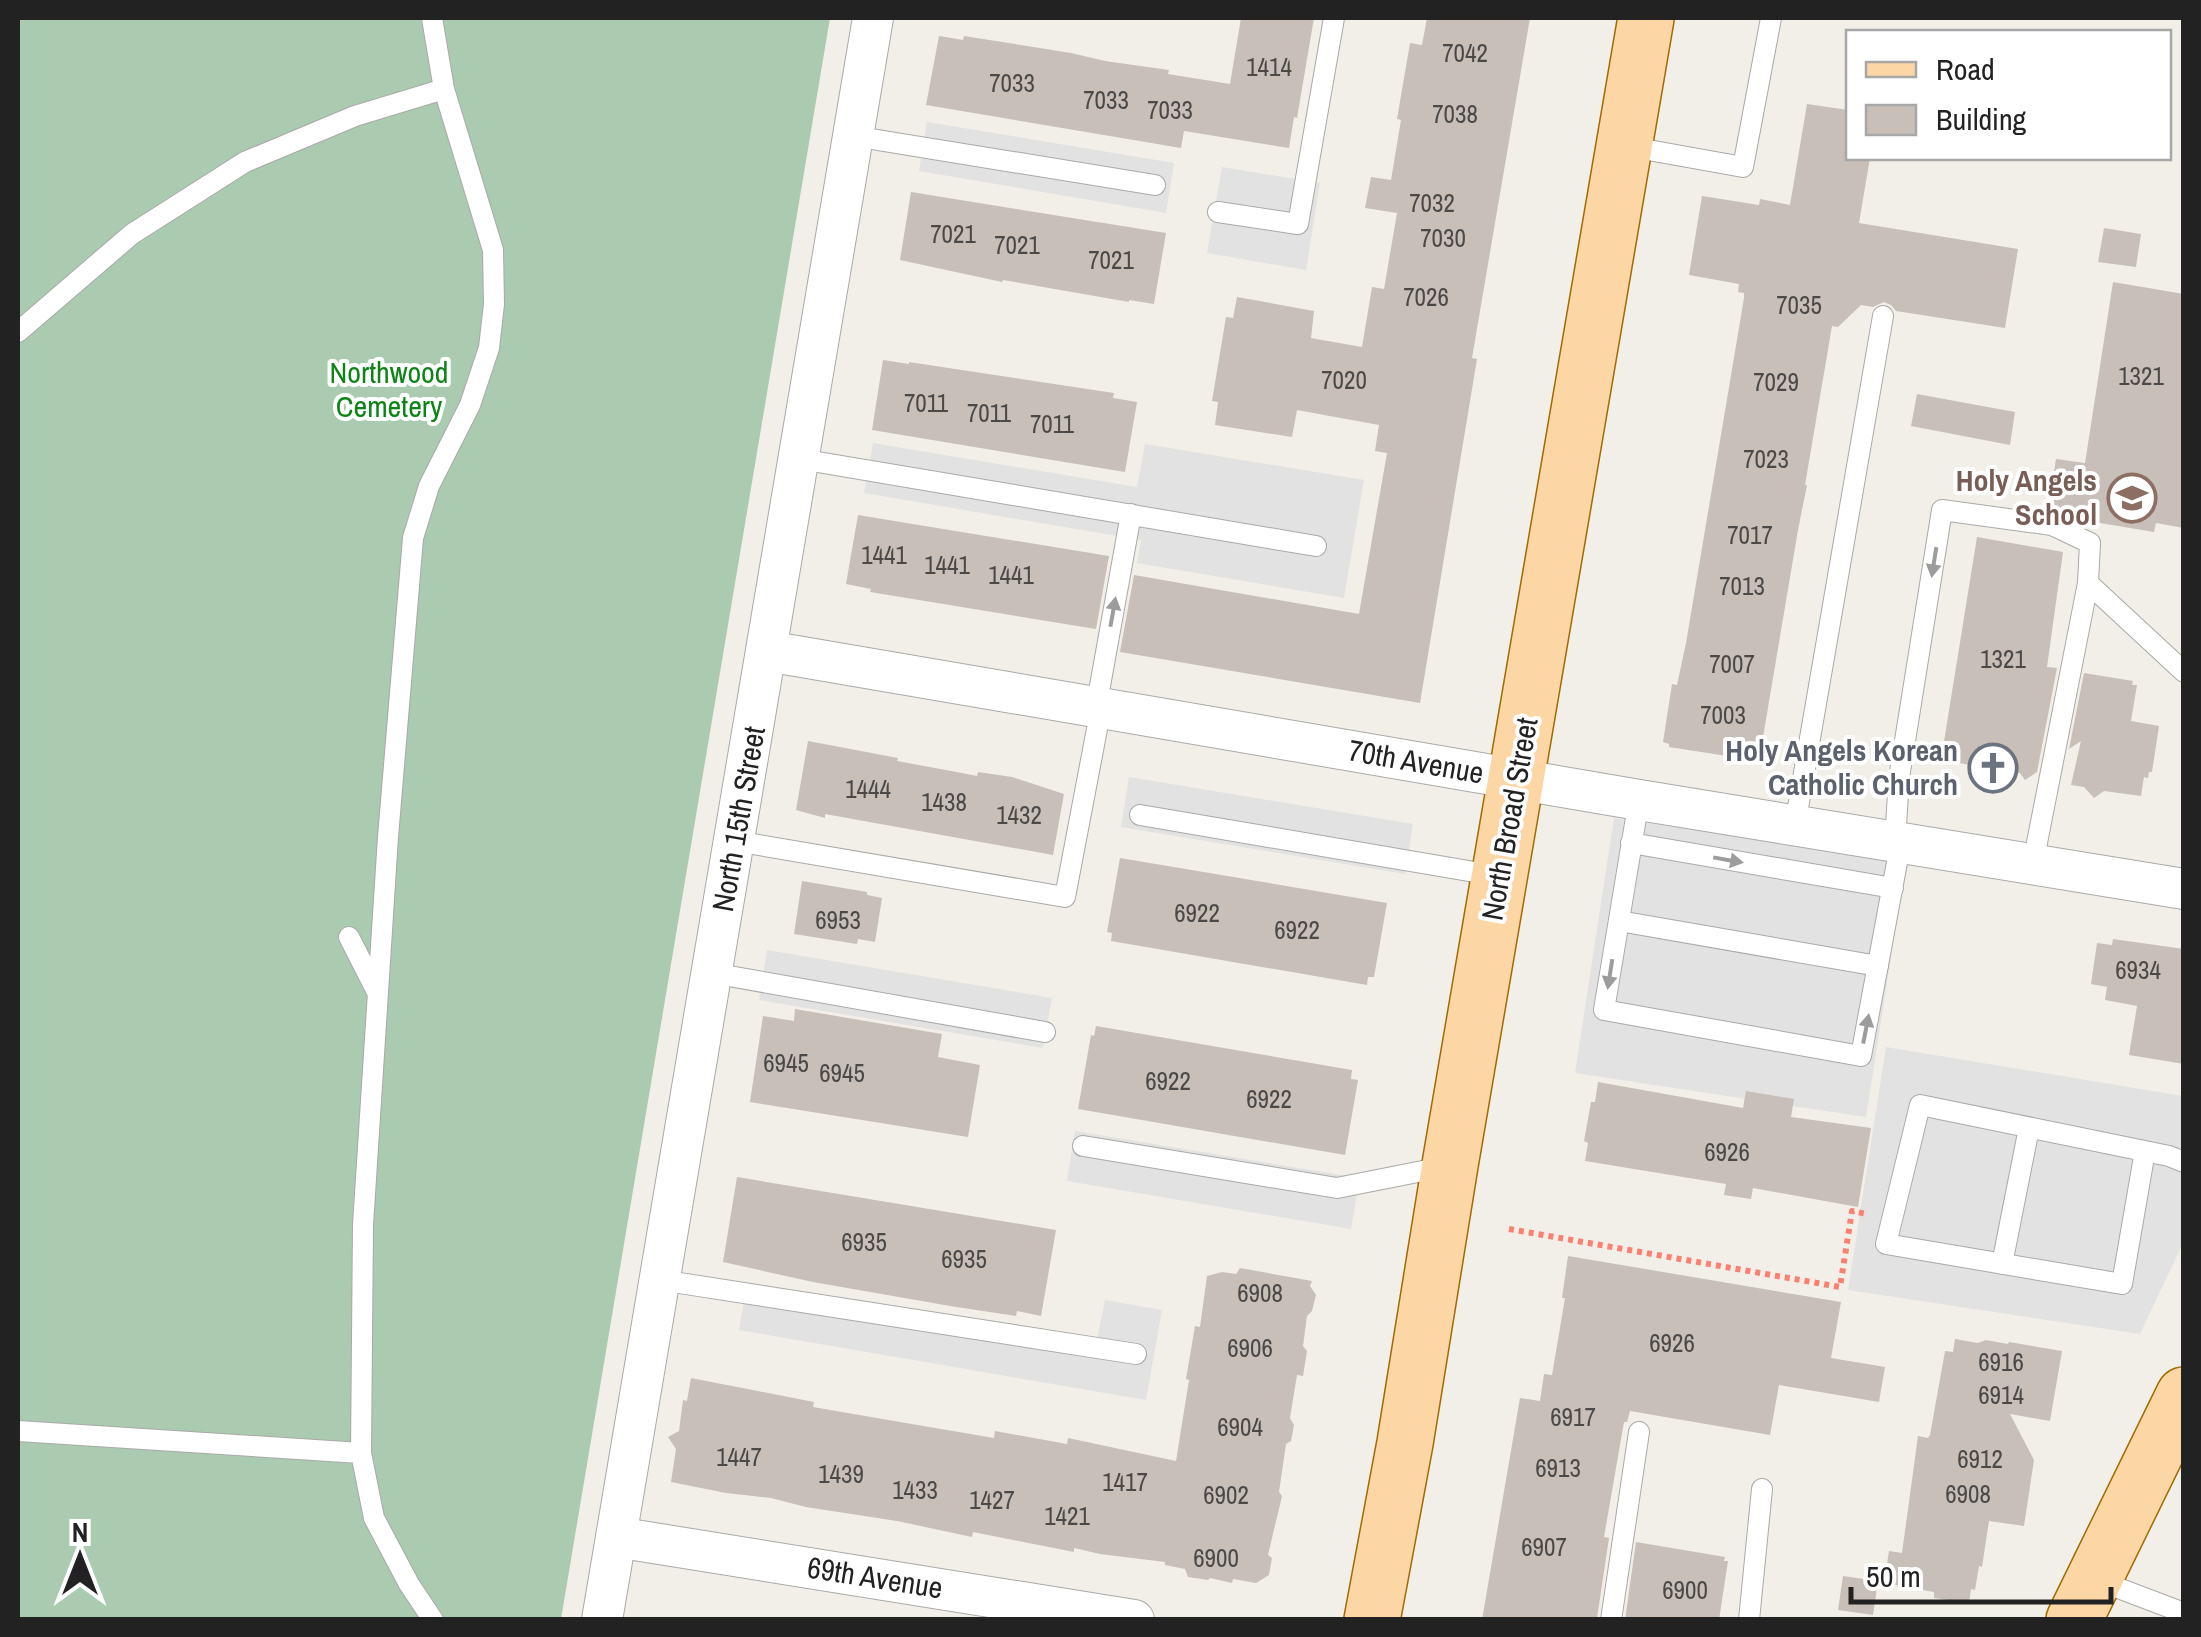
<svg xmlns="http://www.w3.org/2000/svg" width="2201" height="1637" font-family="'Archivo Narrow',sans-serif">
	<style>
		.cemetery { fill: #aacbaf }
		.parking { fill: #e2e2e2 }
		.building { fill: #c7bfb8 }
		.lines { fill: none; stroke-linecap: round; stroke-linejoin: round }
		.service-casing { stroke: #a9a9a9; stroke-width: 22 }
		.minor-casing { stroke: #a9a9a9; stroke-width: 42 }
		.primary-casing { stroke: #a06b00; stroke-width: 58 }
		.path { stroke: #fa8072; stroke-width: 6; stroke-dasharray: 5 5; stroke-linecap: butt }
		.service { stroke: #fff; stroke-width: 20 }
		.minor { stroke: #fff; stroke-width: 40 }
		.primary { stroke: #fcd6a4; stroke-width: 55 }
		.oneway { fill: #9c9c9c }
		.labels { text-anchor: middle; stroke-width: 8; stroke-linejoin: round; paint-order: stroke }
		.number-label { font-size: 25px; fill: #4b4948 }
		.park-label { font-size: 30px; fill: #0c8416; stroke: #fff }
		.education-label { font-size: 30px; font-weight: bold; fill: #785e54; stroke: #fff; text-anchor: end }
		.worship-label { font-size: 30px; font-weight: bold; fill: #5b616d; stroke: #fff; text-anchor: end }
		.street-label { font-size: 30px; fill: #222; stroke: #fff }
	</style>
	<rect width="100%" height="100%" fill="#f2efe9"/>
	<path class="cemetery" d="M18 18H830L561 1619H18Z"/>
	<path class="parking" d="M927 122 1174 163 1166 213 919 171Z
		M1222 167 1320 183 1306 270 1207 253Z
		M873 443 1137 487 1145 444 1364 480 1344 598 1137 563 1141 540 864 493Z
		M1129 777 1413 824 1405 874 1121 827Z
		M1614 818 1906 862 1866 1117 1575 1073Z
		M767 950 1052 998 1043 1048 759 1000Z
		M1886 1047 2183 1096V1243L2140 1334 1848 1290Z
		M1075 1131 1360 1178 1351 1229 1067 1181Z
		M747 1283 1096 1344 1105 1300 1162 1310 1146 1400 739 1330Z"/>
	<path class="building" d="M1241 18H1314L1297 118 1294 117 1289 148 1184 131 1181 148 926 105 939 36 963 40 964 36 1071 53 1105 61 1169 70 1168 74 1230 84Z
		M1427 18H1530L1472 358 1477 359 1420 703 1120 652 1134 575 1359 614 1387 453 1375 451 1379 425 1297 410 1292 437 1215 425 1218 402 1212 401 1226 317 1233 318 1237 297 1314 311 1311 338 1362 347 1372 287 1384 289 1397 213 1365 208 1371 177 1391 180 1401 120 1397 119 1410 43 1422 45Z
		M1807 104 1848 110V158H1870L1859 223 2018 249 2005 328 1896 311 1891 305 1884 302 1873 307 1861 305 1838 327 1832 326 1805 485H1807L1798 530 1759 761 1669 747V744L1663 742 1672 684 1677 685 1686 643 1744 298V293L1738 292 1739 284 1689 275 1702 196 1759 205 1760 199 1790 205Z
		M911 192 1166 233 1154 304 1129 300V302L1003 280 1002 282 900 260Z
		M2104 228 2141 234 2136 267 2098 262Z
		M2113 282 2184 294V528L2156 523 2154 532 2070 518 2048 511 2056 459 2085 463Z
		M883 360 909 364V362L1114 393 1113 398 1137 402 1125 472 872 430Z
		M1917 394 2015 412 2010 445 1911 426Z
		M858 515 1109 556 1096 629 870 592 871 589 846 584Z
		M1977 537 2063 552 2047 667 2057 668 2037 772 2025 780 2020 773 1941 760Z
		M2084 673 2133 681 2132 685H2137L2131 721 2159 726 2152 772H2149L2148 778 2144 777 2141 796 2104 791 2094 798 2084 787 2071 785 2081 741 2069 749Z
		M808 741 898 758 897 761 962 773 977 776 978 772 1012 777 1064 794 1053 855 825 814V818L796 810Z
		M1120 858 1387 903 1374 977H1368L1367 985 1111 941 1112 933 1107 932Z
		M802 881 867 892V895L882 898 875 942 858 939 857 944 794 934Z
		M2113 939 2184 949V1064L2129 1055 2137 1006 2105 1000 2107 987 2091 984 2097 943 2112 945Z
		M795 1009 942 1034 938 1057 980 1065 968 1137 750 1102 763 1016 794 1021Z
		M1096 1026 1352 1070 1351 1079 1358 1080 1345 1155 1078 1109 1091 1035 1094 1036Z
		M1598 1082 1743 1108 1746 1091 1794 1099 1791 1117 1871 1128 1858 1207 1753 1188 1751 1199 1724 1195 1726 1184 1585 1161 1588 1143 1584 1141 1591 1102H1595Z
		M737 1177 1056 1230 1041 1316 1017 1311 1016 1316 950 1306 813 1282 723 1262Z
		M1568 1256 1841 1302 1831 1358 1885 1367 1879 1402 1779 1385 1770 1435 1630 1411 1627 1422H1624L1604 1537 1609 1538 1597 1618 1482 1620 1520 1398 1540 1401 1544 1374 1552 1375 1565 1298H1562Z
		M1240 1268 1312 1281 1310 1286 1316 1295 1312 1311 1307 1316 1303 1346 1307 1351 1303 1376 1297 1375 1290 1418 1294 1425 1291 1441 1286 1444 1279 1492 1282 1496 1268 1555 1272 1558 1269 1575 1256 1583 1233 1579 1232 1583 1210 1578 1208 1580 1188 1577 1185 1569 1165 1565V1562L1100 1554 1074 1548V1552L973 1532 972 1537 897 1521 806 1507 771 1498 726 1493 671 1482 676 1449 668 1437 679 1431 683 1400 687 1401 691 1378 814 1402 813 1407 935 1428 994 1438 995 1431 1067 1444 1068 1438 1176 1461 1189 1380 1186 1379 1195 1326 1200 1327 1207 1276 1222 1272 1236 1274Z
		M1955 1339 1978 1343 1986 1340 2008 1344 2009 1342 2062 1351 2050 1421 2010 1414 2034 1460 2024 1526 1989 1521 1982 1567 1979 1566 1975 1590 1971 1589 1969 1603 1934 1598V1592L1884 1583 1889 1551 1902 1553 1918 1436 1928 1438 1930 1435 1945 1351 1953 1352Z
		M1636 1542 1725 1557 1724 1561H1728L1719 1620H1625Z
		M1843 1576 1878 1581 1873 1615 1838 1610Z"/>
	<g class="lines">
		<g class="service-casing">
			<path id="service" d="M432 18 444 89 493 250 494 304 489 348 470 405 429 486 413 538 388 837 363 1225 361 1453 374 1518 409 1584 433 1620
				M853 136 1155 185
				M1626 146 1743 167 1771 18
				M1218 212 1298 224 1334 18
				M18 332 132 234 245 162 355 116 444 89
				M800 459 1316 546
				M1096 708 1131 514
				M1639 800 1604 1010 1861 1056 1901 841
				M1140 815 1498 876
				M1795 825 1883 316
				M735 841 1065 897 1101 708
				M1895 841 1899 778 1942 510 2052 525 2090 543 2088 583 2184 672
				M1631 843 1893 888
				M2033 863 2088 583
				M1619 921 1878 966
				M349 937 377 992
				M712 973 1045 1032
				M1083 1146 1337 1188 1448 1166
				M2145 1151 2122 1284 1886 1244 1920 1105 2169 1156 2184 1162
				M2002 1264 2029 1128
				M660 1280 1136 1354
				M18 1431 361 1453
				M2097 1580 2184 1613
				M1611 1620 1639 1432
				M1749 1620 1762 1489"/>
		</g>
		<g class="minor-casing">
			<path id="minor" d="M767 651 1639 800 2184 889
				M616 1537 1134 1620
				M602 1620 873 18"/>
		</g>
		<g class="primary-casing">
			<path id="primary" d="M1372 1620 1405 1443 1450 1165 1646 18
				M2074 1620 2184 1395"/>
		</g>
		<path class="path" d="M1509 1229 1840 1287 1852 1211 1867 1214"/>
		<use href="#service" class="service"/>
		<use href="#minor" class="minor"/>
		<use href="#primary" class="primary"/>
	</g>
	<defs><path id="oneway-solid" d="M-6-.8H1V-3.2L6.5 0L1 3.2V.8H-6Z" transform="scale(2.5)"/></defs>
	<g class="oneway">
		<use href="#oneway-solid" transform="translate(1934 562) rotate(99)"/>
		<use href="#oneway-solid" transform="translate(1113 612) rotate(-80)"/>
		<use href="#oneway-solid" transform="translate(1728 860) rotate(10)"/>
		<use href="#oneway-solid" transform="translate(1610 974) rotate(99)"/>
		<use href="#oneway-solid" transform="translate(1866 1029) rotate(-79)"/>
	</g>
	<defs>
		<g id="school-ring" transform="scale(2.5)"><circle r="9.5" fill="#fff" stroke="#8d6e63" stroke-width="1.5"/><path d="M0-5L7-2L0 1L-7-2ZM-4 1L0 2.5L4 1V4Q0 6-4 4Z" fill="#8d6e63"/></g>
		<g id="church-ring" transform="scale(2.5)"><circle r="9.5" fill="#fff" stroke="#6b7280" stroke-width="1.5"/><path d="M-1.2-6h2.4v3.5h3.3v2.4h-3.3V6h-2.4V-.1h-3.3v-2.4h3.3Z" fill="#6b7280"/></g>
	</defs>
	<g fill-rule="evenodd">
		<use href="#school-ring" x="2132" y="498"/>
		<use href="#church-ring" x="1993" y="768"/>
	</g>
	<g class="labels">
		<g class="number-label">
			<text x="1465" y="62">7042</text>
			<text x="1269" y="76">1414</text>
			<text x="1012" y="92">7033</text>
			<text x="1106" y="109">7033</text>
			<text x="1170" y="119">7033</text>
			<text x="1455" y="123">7038</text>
			<text x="1432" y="212">7032</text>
			<text x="953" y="243">7021</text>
			<text x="1443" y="247">7030</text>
			<text x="1017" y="254">7021</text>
			<text x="1111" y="269">7021</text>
			<text x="1426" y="306">7026</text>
			<text x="1799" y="314">7035</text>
			<text x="2141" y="385">1321</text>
			<text x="1344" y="389">7020</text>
			<text x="1776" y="391">7029</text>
			<text x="926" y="412">7011</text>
			<text x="989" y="422">7011</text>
			<text x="1052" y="433">7011</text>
			<text x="1766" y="468">7023</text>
			<text x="1750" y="544">7017</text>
			<text x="884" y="564">1441</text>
			<text x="947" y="574">1441</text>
			<text x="1011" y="584">1441</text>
			<text x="1742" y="595">7013</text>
			<text x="2003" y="668">1321</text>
			<text x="1732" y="673">7007</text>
			<text x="1723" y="724">7003</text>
			<text x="868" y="798">1444</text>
			<text x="944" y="811">1438</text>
			<text x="1019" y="824">1432</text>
			<text x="1197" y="922">6922</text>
			<text x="838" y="929">6953</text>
			<text x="1297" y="939">6922</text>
			<text x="2138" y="979">6934</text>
			<text x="786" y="1072">6945</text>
			<text x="842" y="1082">6945</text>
			<text x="1168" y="1090">6922</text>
			<text x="1269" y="1108">6922</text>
			<text x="1727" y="1161">6926</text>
			<text x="864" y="1251">6935</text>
			<text x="964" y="1268">6935</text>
			<text x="1260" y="1302">6908</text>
			<text x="1672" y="1352">6926</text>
			<text x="1250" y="1357">6906</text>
			<text x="2001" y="1371">6916</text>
			<text x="2001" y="1404">6914</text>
			<text x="1573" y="1426">6917</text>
			<text x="1240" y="1436">6904</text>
			<text x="739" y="1466">1447</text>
			<text x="1980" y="1468">6912</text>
			<text x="1558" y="1477">6913</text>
			<text x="841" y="1483">1439</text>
			<text x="1125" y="1491">1417</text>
			<text x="915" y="1499">1433</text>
			<text x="1968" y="1503">6908</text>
			<text x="1226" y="1504">6902</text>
			<text x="992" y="1509">1427</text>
			<text x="1067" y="1525">1421</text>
			<text x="1544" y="1556">6907</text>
			<text x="1216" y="1567">6900</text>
			<text x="1685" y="1599">6900</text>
		</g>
		<g class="park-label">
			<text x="389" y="383">Northwood<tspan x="389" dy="34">Cemetery</tspan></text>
		</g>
		<g class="education-label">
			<text x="2097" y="491">Holy Angels<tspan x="2097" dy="34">School</tspan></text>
		</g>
		<g class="worship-label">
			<text x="1958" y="761">Holy Angels Korean<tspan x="1958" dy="34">Catholic Church</tspan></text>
		</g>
		<g class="street-label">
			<text transform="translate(1416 762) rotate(10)" y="10">70th Avenue</text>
			<text transform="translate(739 819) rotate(-80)" y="10">North 15th Street</text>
			<text transform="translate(1510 819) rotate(-80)" y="10">North Broad Street</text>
			<text transform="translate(875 1578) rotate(9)" y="10">69th Avenue</text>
		</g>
	</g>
	<rect width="2201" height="1637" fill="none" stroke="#222222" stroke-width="40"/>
	<rect x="1846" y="30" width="325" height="130" fill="#ffffff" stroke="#a7a7a7" stroke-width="2.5"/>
	<rect x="1866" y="62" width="50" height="15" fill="#fcd6a4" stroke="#a7a7a7" stroke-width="2.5"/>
	<text x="1936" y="80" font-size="30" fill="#222222">Road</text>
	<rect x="1866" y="105" width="50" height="30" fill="#c7bfb8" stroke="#a7a7a7" stroke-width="2.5"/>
	<text x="1936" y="130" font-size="30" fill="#222222">Building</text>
	<g transform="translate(80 1557)" stroke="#ffffff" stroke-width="8" paint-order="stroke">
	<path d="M0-8L18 38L0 25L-18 38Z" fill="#222222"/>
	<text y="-15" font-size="28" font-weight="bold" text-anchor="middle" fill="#222222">N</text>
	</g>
	<path d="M1851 1587v15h260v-15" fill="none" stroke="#222222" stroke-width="5"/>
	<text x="1866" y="1587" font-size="30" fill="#222222" stroke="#ffffff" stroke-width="8" paint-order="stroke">50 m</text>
</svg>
